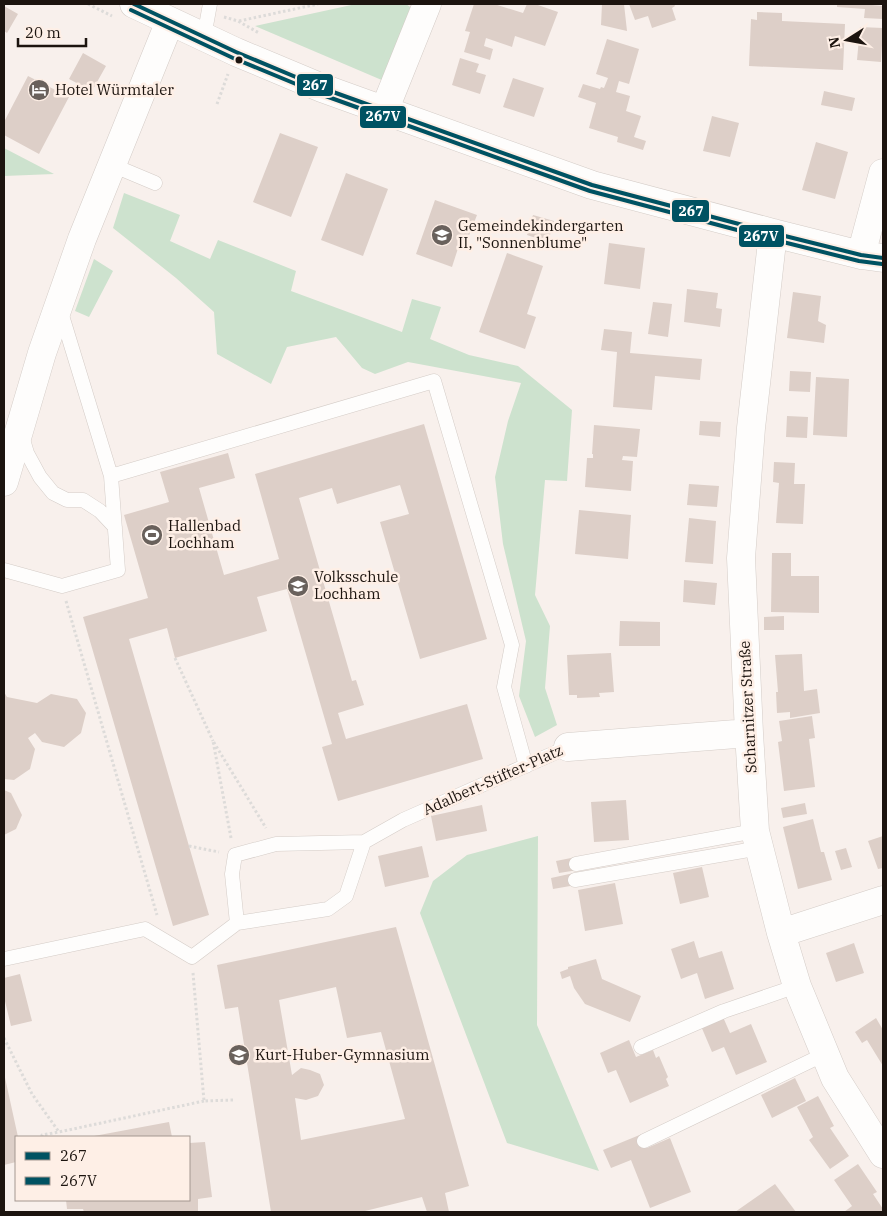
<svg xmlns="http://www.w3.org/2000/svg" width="887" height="1216" font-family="'IBM Plex Serif',serif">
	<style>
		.green { fill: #cde2ce }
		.building { fill: #ddcfc8; fill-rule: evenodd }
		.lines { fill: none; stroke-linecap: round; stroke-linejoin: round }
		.lane-casing { stroke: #d4ccc7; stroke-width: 15 }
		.street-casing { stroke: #d4ccc7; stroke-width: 29 }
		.path { stroke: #dddbd9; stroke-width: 3; stroke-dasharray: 2.5 2.5; stroke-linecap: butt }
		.lane { stroke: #fefdfc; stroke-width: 14 }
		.street { stroke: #fefdfc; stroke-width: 28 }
		.bus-1-casing { stroke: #feefe6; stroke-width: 8 }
		.bus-2-casing { stroke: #feefe6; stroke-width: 8 }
		.bus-1 { stroke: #005262; stroke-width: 4 }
		.bus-2 { stroke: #005262; stroke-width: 4 }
		.bus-dot { fill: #1c140f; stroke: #feefe6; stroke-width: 2 }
		.labels { text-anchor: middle; stroke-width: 5; stroke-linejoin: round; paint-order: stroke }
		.poi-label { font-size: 15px; fill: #1c140f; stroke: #feefe6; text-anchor: start }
		.street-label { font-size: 15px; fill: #1c140f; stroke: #feefe6 }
		.line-badge { stroke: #feefe6; stroke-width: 2 }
		.badge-label { font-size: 14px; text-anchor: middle; font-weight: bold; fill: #fff }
	</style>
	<rect width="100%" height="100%" fill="#f8f0ec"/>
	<path class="green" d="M356 4H406L413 9 384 81 255 26Z
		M4 148 54 174 4 176Z
		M124 193 180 215 170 241 210 259 218 240 296 271 291 291 402 332 412 299 441 307 430 339 469 355 518 366 572 410 567 481 545 480 535 595 550 626 545 688 557 725 535 737 519 696 526 641 503 544 495 477 508 421 521 383 408 362 375 374 362 368 336 337 287 347 271 384 217 354 214 312 176 278 113 228Z
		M94 259 113 271 89 317 75 311Z
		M538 836 537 1025 599 1171 507 1143 420 913 433 881 467 855Z"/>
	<path class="building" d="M474 4H494L523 13 527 4H535L558 12 545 46 515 36 512 47 486 38 484 46 493 49 490 60 464 52 470 32 465 31Z
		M602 4H624L627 31 601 25Z
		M629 4H674L675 6 672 8 676 20 652 28 648 16 635 20Z
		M837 4H872V5L883 6V19L864 18 865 9 837 7Z
		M4 6 18 14 7 33 4 31Z
		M757 12 782 13V21L845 24 843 70 749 66 751 19 757 20Z
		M860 27 883 28 881 62 857 60Z
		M607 39 639 49 629 84 619 81 616 92 630 96 626 111 641 116 634 137 646 141 643 150 617 142 618 137 589 128 596 103 578 97 583 84 600 89 601 87 604 88 608 78 596 74Z
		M83 53 106 66 92 91 69 79Z
		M460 58 479 64 476 72 486 75 480 94 452 85Z
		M28 76 69 97 39 154 4 135V122Z
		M513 78 544 88 534 117 503 107Z
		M824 91 855 98 852 111 821 105Z
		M712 116 739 123 730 157 703 151Z
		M280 133 318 147 291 217 253 202Z
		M816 142 848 152 835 199 802 190Z
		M346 173 388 189 363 256 321 240Z
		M435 200 477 215 468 238 462 236 452 267 416 254Z
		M533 215 554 221 548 242 527 235Z
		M609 243 645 248 640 289 604 284Z
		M507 253 543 266 527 314 536 317 525 349 479 332Z
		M687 289 718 293 716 308 722 309 720 327 684 322Z
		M793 292 821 296 818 321 826 325 824 343 787 338Z
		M653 302 672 304 668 337 648 334Z
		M604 329 632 332 630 353 702 359 700 380 655 376 652 410 613 407 617 352 601 350Z
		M790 371 811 372 810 392 789 391Z
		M816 377 849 379 847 437 813 435Z
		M787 416 808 417 807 438 786 437Z
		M700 421 721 422 720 437 699 435Z
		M424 424 487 639 420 659 380 522 409 514 400 485 337 504 332 488 299 498 352 681 356 680 364 705 338 713 346 739 467 704 483 759 338 801 322 747 332 744 287 589 257 597 267 631 175 658 167 628 129 639 209 915 173 926 83 617 148 598 124 515 169 502 160 472 228 453 235 478 199 488 224 575 279 559 255 474Z
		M594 425 640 429 637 457 623 456 622 460 633 461 631 491 585 487 587 458H593V454H592Z
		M774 462 795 463 794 484H805L803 524 776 523 779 483 773 482Z
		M689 484 719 486 717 507 687 505Z
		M579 510 631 515 628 559 575 554Z
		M689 518 716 521 713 564 685 562Z
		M772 553H791V576H819V613L771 612Z
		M684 580 717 583 715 605 683 602Z
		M784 616V630H764V617Z
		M620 621 660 622V646H619Z
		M611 653 614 692 599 693 600 697 577 698V695H569L567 655Z
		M802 654 804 691 817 689 820 713 790 718V712L777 713 776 692H778L775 655Z
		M4 692 7 697 37 703 51 694 77 699 86 713 81 733 64 747 42 742 35 733 28 738 35 749 30 769 14 780 4 779Z
		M812 716 815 738 809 739 815 787 784 791 778 742 782 741 779 721Z
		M4 790 11 793 22 815 16 829 4 835Z
		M626 800 629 840 594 842 591 802Z
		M805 803 807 814 783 818 781 808Z
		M482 805 487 831 436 841 431 816Z
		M813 819 821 852H824L832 880 798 889 783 827Z
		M883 836V868L878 869 868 841Z
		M422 846 429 877 385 887 378 856Z
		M846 848 852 867 841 870 835 851Z
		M576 857 578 870 559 873 556 861Z
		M702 867 709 897 680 904 673 873Z
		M574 873 576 885 553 889 551 878Z
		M615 883 623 924 585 931 578 890Z
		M396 927 469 1186 445 1193 449 1212H427L422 1197 361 1212H271L238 1007 225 1009 217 965ZM336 987 347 1038 381 1032 405 1119 301 1140 295 1098 306 1100 318 1096 324 1085 320 1074 310 1070 301 1068 292 1075 279 1000Z
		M694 941 699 958 722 951 734 989 705 999 697 973 681 979 671 949Z
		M854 943 864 973 836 982 826 953Z
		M596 959 602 979 641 996 630 1022 585 1004 574 988 570 976 562 979 560 972 568 969V967Z
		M20 974 32 1021 11 1026 4 997V978Z
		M723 1017 730 1033 751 1024 767 1062 736 1075 724 1047 712 1052 701 1026Z
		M876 1018 883 1030V1066L867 1040 862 1043 855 1032Z
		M629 1040 636 1057 653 1050 656 1058 659 1056 668 1077 666 1079 669 1086 630 1103 616 1070 608 1073 600 1053Z
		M4 1073 18 1137H16V1162L4 1165Z
		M795 1078 806 1101 772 1118 761 1095Z
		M818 1096 834 1126 830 1128 849 1156 830 1169 809 1140 813 1137 797 1107Z
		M169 1122 172 1137H94V1136Z
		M642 1134 647 1148 670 1138 691 1192 650 1208 631 1160 611 1168 603 1150Z
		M205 1142 212 1197 198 1199V1212H84L83 1209H67L66 1200H189V1143Z
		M858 1164 877 1192 873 1194 883 1209V1212H844L852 1206 834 1180Z
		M775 1184 796 1212H735Z"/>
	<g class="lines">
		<g class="lane-casing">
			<path id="lane" d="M204 37 210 4
				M112 165 155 183
				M60 309 111 476 434 381 512 645 504 687 526 766
				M22 436 27 453 40 477 53 493 67 500H83L100 511 115 527
				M4 570 62 586 118 570 111 476
				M576 864 755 831
				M575 880 760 848
				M237 923 232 874 235 855 276 844 364 842
				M4 959 145 929 192 957 237 923 328 909 346 896 364 842 403 820 568 747
				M641 1047 724 1011 797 986
				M644 1141 825 1054"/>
		</g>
		<g class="street-casing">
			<path id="street" d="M134 4 236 52 322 88 592 185 773 233 861 255 883 258
				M384 111 427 4
				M773 233 751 428 741 558 749 733 755 831 781 933 797 986 835 1078 883 1154
				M861 255 883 173
				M4 482 42 353 82 239 170 21
				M568 747 749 733
				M781 933 883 900"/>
		</g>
		<path class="path" d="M88 4 112 16
			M224 17 238 21 259 33
			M239 21 318 4
			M217 104 228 74
			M66 601 157 915
			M175 658 213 741
			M231 838 213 741 266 828
			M189 846 219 852
			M193 973 204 1101 234 1100
			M4 1038 32 1094 59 1132 204 1101
			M42 1137V1135L59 1132"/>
		<use href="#lane" class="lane"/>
		<use href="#street" class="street"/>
		<g class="bus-1-casing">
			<path id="bus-1" d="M134 4 236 52 322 88 592 185 773 233 861 255 883 258"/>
		</g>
		<g class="bus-2-casing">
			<path id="bus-2" d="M131 10 233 58 320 94 590 191 771 239 859 261 882 264"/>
		</g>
		<use href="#bus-1" class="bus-1"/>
		<use href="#bus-2" class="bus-2"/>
	</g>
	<defs>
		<g id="hotel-disc" transform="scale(1.125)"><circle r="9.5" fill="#69615c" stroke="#feefe6"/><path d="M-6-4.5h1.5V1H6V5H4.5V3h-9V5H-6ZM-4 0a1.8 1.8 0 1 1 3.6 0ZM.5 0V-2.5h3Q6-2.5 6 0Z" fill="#fff"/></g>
		<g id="school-disc" transform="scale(1.125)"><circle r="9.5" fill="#69615c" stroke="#feefe6"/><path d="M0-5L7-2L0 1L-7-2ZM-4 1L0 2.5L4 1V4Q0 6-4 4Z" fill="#fff"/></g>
		<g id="stadium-disc" transform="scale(1.125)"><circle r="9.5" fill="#69615c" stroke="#feefe6"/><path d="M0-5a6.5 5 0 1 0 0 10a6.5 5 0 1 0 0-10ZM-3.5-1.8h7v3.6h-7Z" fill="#fff"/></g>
	</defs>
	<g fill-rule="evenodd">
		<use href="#hotel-disc" x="39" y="90"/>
		<use href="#school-disc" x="442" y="235"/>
		<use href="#stadium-disc" x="152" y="535"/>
		<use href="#school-disc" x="298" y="586"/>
		<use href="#school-disc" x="239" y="1055"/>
	</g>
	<circle class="bus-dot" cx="239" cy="60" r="4.5"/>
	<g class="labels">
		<g class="poi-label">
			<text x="55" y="95">Hotel Würmtaler</text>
			<text x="458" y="231">Gemeindekindergarten<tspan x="458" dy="17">II, "Sonnenblume"</tspan></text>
			<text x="168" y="531">Hallenbad<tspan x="168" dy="17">Lochham</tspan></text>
			<text x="314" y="582">Volksschule<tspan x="314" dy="17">Lochham</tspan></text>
			<text x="255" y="1060">Kurt-Huber-Gymnasium</text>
		</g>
		<g class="street-label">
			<text transform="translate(748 707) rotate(-93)" y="5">Scharnitzer Straße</text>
			<text transform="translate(493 780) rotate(-24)" y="5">Adalbert-Stifter-Platz</text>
		</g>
	</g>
	<g class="line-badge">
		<rect x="296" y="73" width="38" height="24" rx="5" fill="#005262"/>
		<rect x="359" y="105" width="48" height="24" rx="5" fill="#005262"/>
		<rect x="671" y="199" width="39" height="24" rx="5" fill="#005262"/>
		<rect x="738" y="224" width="47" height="24" rx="5" fill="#005262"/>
	</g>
	<g class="badge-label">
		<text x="315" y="90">267</text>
		<text x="383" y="121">267V</text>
		<text x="691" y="216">267</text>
		<text x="761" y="241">267V</text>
	</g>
	<rect width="887" height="1216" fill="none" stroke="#1c140f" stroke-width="10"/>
	<rect x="15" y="1136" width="175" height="65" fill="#feefe6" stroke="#a49790"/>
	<rect x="25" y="1152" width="25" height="8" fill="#005262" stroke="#a49790"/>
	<text x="60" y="1161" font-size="15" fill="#1c140f">267</text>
	<rect x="25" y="1177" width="25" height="8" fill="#005262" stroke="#a49790"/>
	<text x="60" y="1186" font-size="15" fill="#1c140f">267V</text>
	<g transform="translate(847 40) rotate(259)" stroke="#feefe6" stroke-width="4" paint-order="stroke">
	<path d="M0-4L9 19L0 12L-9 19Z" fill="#1c140f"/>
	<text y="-8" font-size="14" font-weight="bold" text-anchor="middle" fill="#1c140f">N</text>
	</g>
	<path d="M18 38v8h68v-8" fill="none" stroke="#1c140f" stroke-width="2.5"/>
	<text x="25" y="38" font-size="15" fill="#1c140f" stroke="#feefe6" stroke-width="4" paint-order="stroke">20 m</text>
</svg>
